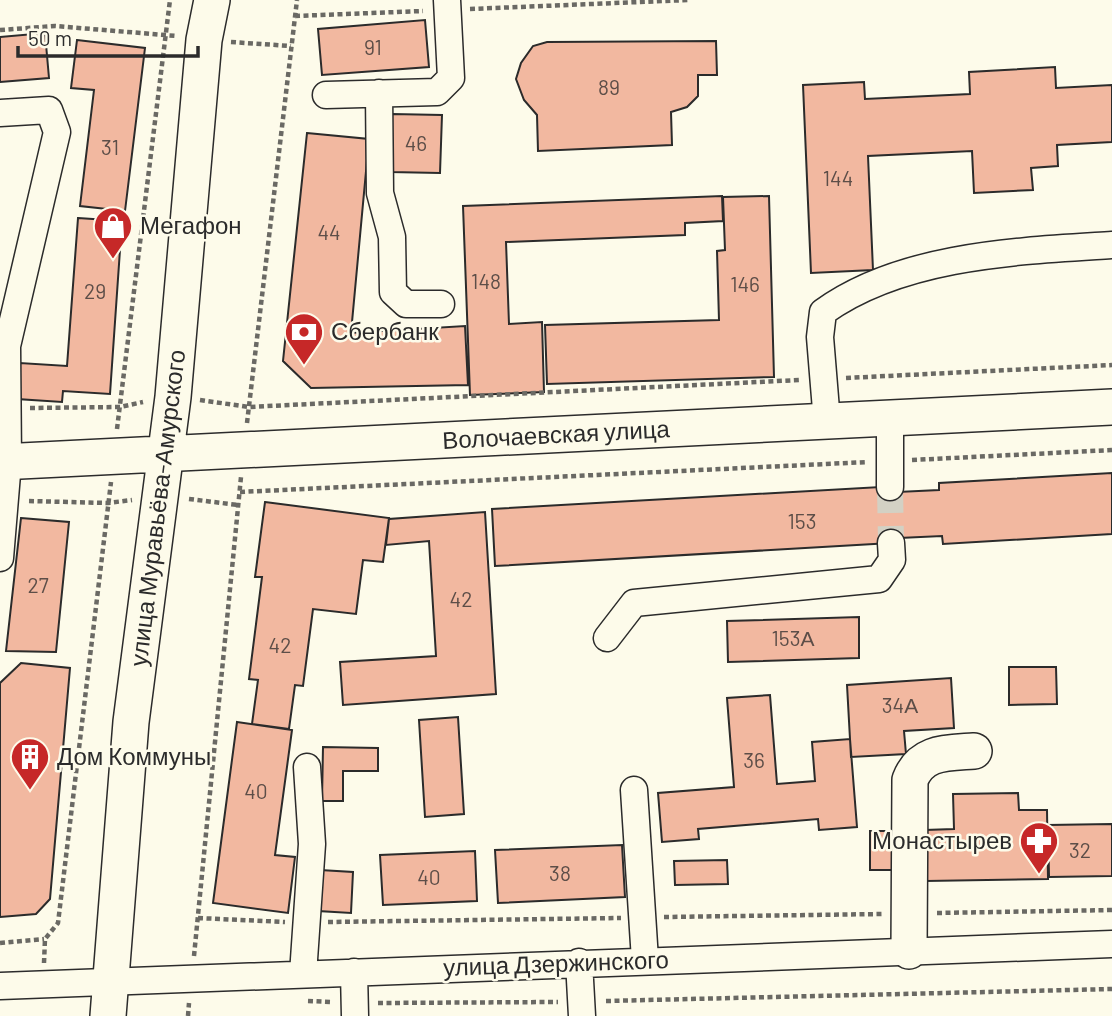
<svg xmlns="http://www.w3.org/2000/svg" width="1112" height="1016" font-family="Barlow,sans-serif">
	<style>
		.building { fill: #f2b8a0; stroke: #2b2b2b; stroke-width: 2 }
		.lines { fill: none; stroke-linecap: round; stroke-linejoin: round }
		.minor-tunnel { stroke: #d3d1c4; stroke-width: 26; stroke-dasharray: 26 13; stroke-linecap: butt }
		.minor-casing { stroke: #2b2b2b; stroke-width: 29 }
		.major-casing { stroke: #2b2b2b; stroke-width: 38 }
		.path { stroke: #6a6964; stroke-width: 4.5; stroke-dasharray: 5 3.5; stroke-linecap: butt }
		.minor { stroke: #fdfbea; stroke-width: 26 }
		.major { stroke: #fdfbea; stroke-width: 35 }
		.labels { text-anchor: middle; stroke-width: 5; stroke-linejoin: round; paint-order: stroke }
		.number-label { font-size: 21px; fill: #5d4e48 }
		.poi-label { font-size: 24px; fill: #2b2b2b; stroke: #fdfbea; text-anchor: start }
		.street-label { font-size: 24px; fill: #2b2b2b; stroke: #fdfbea }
	</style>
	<rect width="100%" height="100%" fill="#fdfbea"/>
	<path class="building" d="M425 20 429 67 322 75 318 29Z
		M45 33 49 78 0 82V37Z
		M77 40 145 48 125 211 80 206 94 90 71 88Z
		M716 41 717 75H698V96L687 107 671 112 672 145 538 151 537 115 524 100 516 79 521 63 533 46 547 42Z
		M1055 67 1056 88 1112 85V142L1057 145 1058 166 1031 168 1033 190 974 193 972 151 868 156 873 270 811 273 803 85 864 82 865 99 970 94 969 72Z
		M392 114 442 115 440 173 390 172Z
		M307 133 369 139 351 333 465 326 468 385 311 388 283 361Z
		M722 196 723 221 685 223V235L506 242 509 324 542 322 544 392 470 395 463 206Z
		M769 196 774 377 547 384 545 325 719 320 717 251 725 250 723 197Z
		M78 218 122 221 110 394 63 391 62 402 17 399 20 363 67 366Z
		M1112 473V534L943 544 942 536 899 538 891 543 495 566 492 509 898 486V492L939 490V483Z
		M265 502 389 518 383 562 363 560 356 614 313 609 303 686 295 685 289 729 252 724 258 680 249 679 262 577H255Z
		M485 512 496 694 343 705 340 662 436 656 429 541 386 545 389 519Z
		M21 518 69 522 56 652 6 651Z
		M859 617V658L728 662 727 621Z
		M21 663 70 668 50 899 36 914 0 917V683Z
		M1009 667H1056L1057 704 1009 705Z
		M951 678 954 728 904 731 906 754 851 757 847 685Z
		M770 695 777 784 815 781 812 742 850 739 857 827 819 830 818 819 698 829 699 839 662 842 658 793 734 787 727 698Z
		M458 717 464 814 425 817 419 720Z
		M237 722 292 730 275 855 295 857 288 913 213 903Z
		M323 747 378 748V771H343V801H322Z
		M1018 793 1019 810H1047L1048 879 926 881 925 830 954 829 953 794Z
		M1112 824V876L1049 877 1048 825Z
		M870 831H899L898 870H870Z
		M622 845 625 897 498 903 495 850Z
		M475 851 477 901 383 905 380 855Z
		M727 860 728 884 675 885 674 861Z
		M320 870 353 872 351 913 318 911Z"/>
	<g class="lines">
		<path class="minor-tunnel" d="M890 487 891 543"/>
		<g class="minor-casing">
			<path id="minor" d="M379 93 380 193 392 237 393 292 406 304H441
				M326 95 437 92 451 78 447 0
				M0 113 49 110 57 132 7 346 8 462 0 558
				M827 422 820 337 823 312C902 255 1018 251 1112 245
				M890 487V419
				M607 638 634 603 879 579 892 560 891 543
				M634 790 645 960
				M579 962 582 1016
				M354 972 355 1016
				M303 974 312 844 307 767
				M0 986 1112 944"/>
		</g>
		<g class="major-casing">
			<path id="major" d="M0 462 1112 407
				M909 951 910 780C921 751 947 753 974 751
				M108 1016 131 722 173 397 204 40 212 0"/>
		</g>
		<path class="path" d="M470 9 689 0
			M295 16 423 11
			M0 30 55 26 177 36
			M231 42 291 46
			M846 378 1112 365
			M200 400 249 407 799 380
			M30 408 120 407 143 402
			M247 423 297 0
			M117 429 170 0
			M912 460 1112 450
			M240 492 868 462
			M189 499 238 505
			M29 501 108 503 132 500
			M937 913 1112 910
			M664 917 883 914
			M198 918 285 922
			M328 922 621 918
			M0 943 44 939
			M194 956 241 477
			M44 963 45 939 58 923 111 482
			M308 1001 331 1002
			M606 1001 1112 989
			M378 1003 558 1002
			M188 1016 189 1003"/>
		<use href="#minor" class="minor"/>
		<use href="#major" class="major"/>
	</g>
	<defs>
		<g id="shop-pin" transform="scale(2.0125)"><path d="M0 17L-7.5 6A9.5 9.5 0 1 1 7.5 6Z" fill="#c62828" stroke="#fdfbea"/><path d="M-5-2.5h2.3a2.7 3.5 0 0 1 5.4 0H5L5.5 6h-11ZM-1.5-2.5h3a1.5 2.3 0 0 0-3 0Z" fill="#fff"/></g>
		<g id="bank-pin" transform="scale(2.0125)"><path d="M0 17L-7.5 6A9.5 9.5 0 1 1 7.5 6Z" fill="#c62828" stroke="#fdfbea"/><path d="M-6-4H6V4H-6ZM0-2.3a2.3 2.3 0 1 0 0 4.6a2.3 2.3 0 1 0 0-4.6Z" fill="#fff"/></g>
		<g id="building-pin" transform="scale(2.0125)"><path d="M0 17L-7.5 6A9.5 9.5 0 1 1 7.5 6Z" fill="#c62828" stroke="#fdfbea"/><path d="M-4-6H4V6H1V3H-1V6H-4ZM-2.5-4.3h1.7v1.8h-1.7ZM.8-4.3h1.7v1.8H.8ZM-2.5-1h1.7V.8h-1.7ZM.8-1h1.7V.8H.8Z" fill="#fff"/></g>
		<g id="pharmacy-pin" transform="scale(2.0125)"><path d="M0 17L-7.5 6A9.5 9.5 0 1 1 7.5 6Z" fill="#c62828" stroke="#fdfbea"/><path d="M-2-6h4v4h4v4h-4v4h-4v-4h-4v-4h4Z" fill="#fff"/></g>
	</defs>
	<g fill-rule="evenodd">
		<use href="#shop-pin" x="113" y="226"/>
		<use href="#bank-pin" x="304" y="332"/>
		<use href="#building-pin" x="30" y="757"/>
		<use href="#pharmacy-pin" x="1039" y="841"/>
	</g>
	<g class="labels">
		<g class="number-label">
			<text x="373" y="55">91</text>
			<text x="609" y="95">89</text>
			<text x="416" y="151">46</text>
			<text x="110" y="155">31</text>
			<text x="838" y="186">144</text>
			<text x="329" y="240">44</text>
			<text x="486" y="289">148</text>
			<text x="745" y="292">146</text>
			<text x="95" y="299">29</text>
			<text x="802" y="529">153</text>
			<text x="38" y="593">27</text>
			<text x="461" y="607">42</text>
			<text x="793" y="646">153А</text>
			<text x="280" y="653">42</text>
			<text x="900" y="713">34А</text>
			<text x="754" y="768">36</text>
			<text x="256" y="799">40</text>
			<text x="1080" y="858">32</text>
			<text x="560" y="881">38</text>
			<text x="429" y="885">40</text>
		</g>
		<g class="poi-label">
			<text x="140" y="234">Мегафон</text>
			<text x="331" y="340">Сбербанк</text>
			<text x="57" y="765">Дом Коммуны</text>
			<text x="1012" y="849" text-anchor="end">Монастырев</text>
		</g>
		<g class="street-label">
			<text transform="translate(556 435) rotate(-3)" y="8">Волочаевская улица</text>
			<text transform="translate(158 508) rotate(-83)" y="8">улица Муравьёва-Амурского</text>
			<text transform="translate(556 964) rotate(-2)" y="8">улица Дзержинского</text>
		</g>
	</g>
	<path d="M18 46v10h180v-10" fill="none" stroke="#2b2b2b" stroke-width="3.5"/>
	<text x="28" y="46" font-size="21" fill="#2b2b2b" stroke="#fdfbea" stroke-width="5" paint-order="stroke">50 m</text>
</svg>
